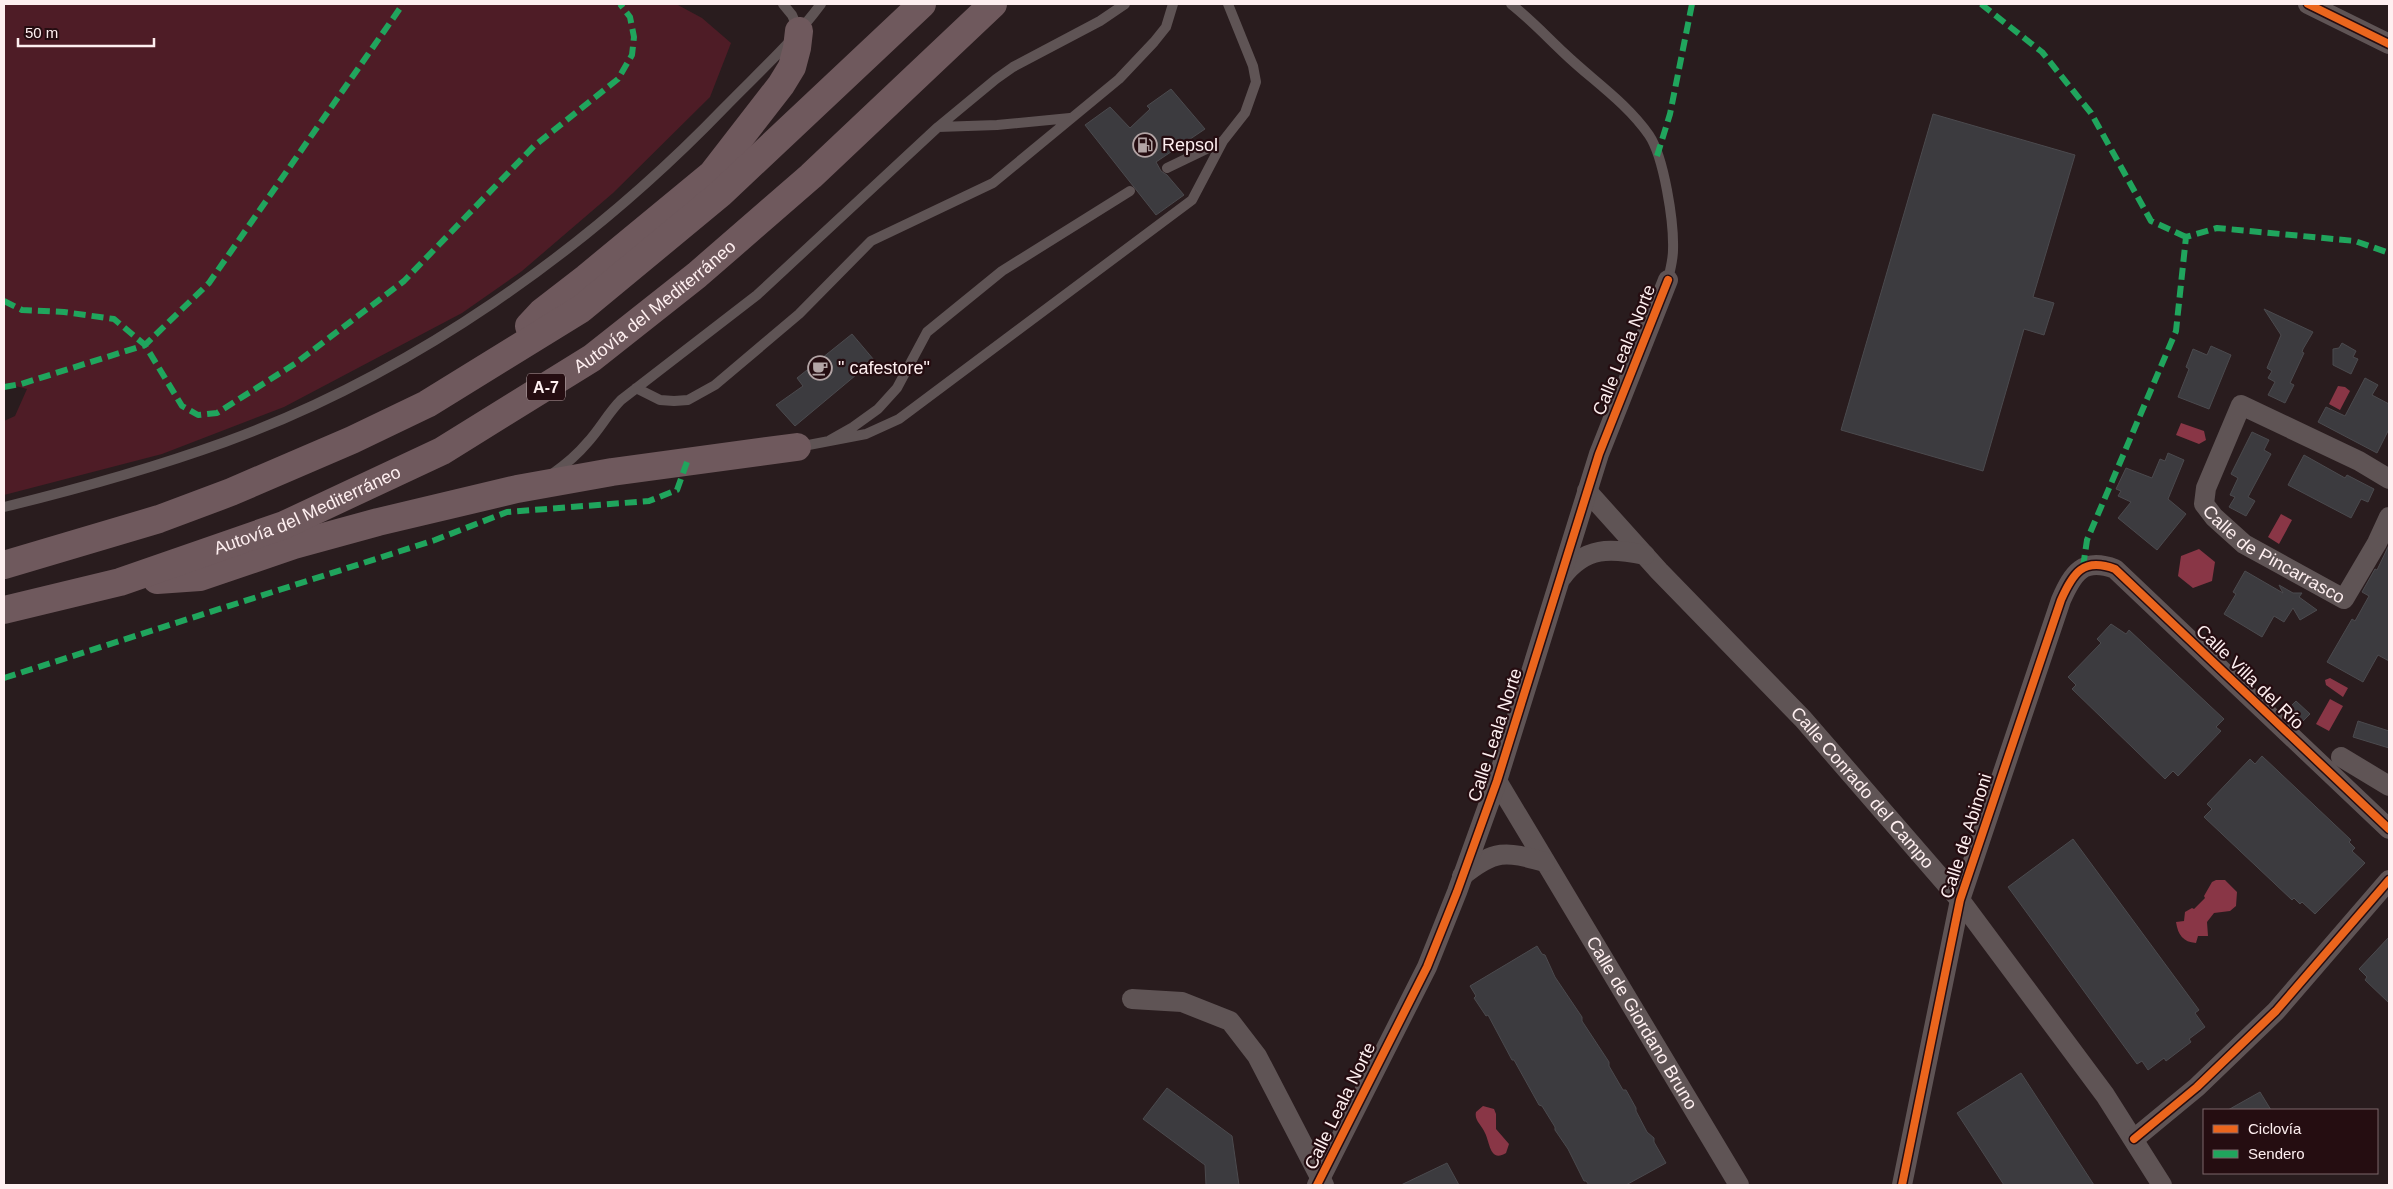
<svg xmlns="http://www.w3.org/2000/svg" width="2393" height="1189" font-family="Arial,sans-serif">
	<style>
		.green { fill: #4e1c26 }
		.water { fill: #893646 }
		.building { fill: #3c3b3f; stroke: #4b4a4e }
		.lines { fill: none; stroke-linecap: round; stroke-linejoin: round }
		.lane { stroke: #5f5455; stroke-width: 10 }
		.street { stroke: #5f5455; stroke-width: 20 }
		.highway { stroke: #6f595d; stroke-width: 28 }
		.quiet { stroke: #20a55d; stroke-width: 6; stroke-dasharray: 12 6; stroke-linecap: butt }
		.cycleway-casing { stroke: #250d11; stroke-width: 11 }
		.cycleway { stroke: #eb651d; stroke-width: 8 }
		.labels { text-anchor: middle; stroke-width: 4.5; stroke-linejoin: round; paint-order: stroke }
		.shield { fill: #250d11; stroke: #bdabad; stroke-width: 1 }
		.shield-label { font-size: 16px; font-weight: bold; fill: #feeff0 }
		.poi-label { font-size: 18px; fill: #feeff0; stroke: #250d11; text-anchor: start }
		.street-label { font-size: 18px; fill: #feeff0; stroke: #250d11 }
	</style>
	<rect width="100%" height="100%" fill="#291c1e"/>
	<path class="green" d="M4 4H676L702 18 731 43 710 97 613 193 522 271 462 313 284 407 162 454 4 495V421L15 416 27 389 4 383Z"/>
	<path class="water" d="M2338 386 2345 387 2350 391 2340 410 2329 404Z
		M2181 423 2204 431 2206 440 2199 444 2176 435Z
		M2281 514 2292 520 2279 544 2268 537Z
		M2199 549 2215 562 2212 581 2193 588 2178 576 2181 556Z
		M2330 678 2348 688 2343 697 2326 685 2325 680Z
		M2330 699 2343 706 2329 731 2316 724Z
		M2216 880H2225L2237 892 2236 906 2230 911 2214 913 2207 922 2208 936H2198L2196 943C2183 942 2178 935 2176 922L2184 921 2185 912 2192 908 2194 909 2205 898 2204 896 2212 882Z
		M1483 1106 1494 1109 1496 1114V1129L1509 1144 1506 1153C1490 1163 1490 1143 1485 1133 1482 1125 1474 1121 1476 1112Z"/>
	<path class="building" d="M1171 89 1205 129 1156 162 1161 171 1167 175 1184 195 1156 215 1085 125 1110 107 1130 128 1150 109 1147 106Z
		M1933 114 2075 155 2033 297 2054 303 2044 335 2024 329 1983 471 1841 430Z
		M2264 309 2313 332 2303 349 2302 352 2304 353 2290 383 2294 385 2285 403 2268 395 2275 382 2268 378 2272 371 2267 368 2281 335Z
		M852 334 874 360 795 426 776 405 803 386 797 378Z
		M2342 343 2356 351 2353 357 2358 359 2351 374 2333 365V349L2339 348Z
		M2211 346 2231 355 2209 409 2178 397 2189 369 2186 367 2193 349 2207 355Z
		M2365 378 2378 385 2372 395 2389 404V429L2377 453 2318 422 2326 407 2345 416Z
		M2252 432 2269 440 2264 450 2271 454 2248 497 2255 501 2246 516 2229 507 2235 497 2230 495 2238 478 2231 474Z
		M2168 453 2184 460 2168 499 2186 514 2157 550 2118 518 2131 502 2118 496 2121 491 2116 489 2126 468 2152 478 2160 459 2165 461Z
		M2304 455 2345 478 2347 475 2374 489 2368 502 2361 499 2351 518 2288 485Z
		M2389 545V661L2378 655 2363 682 2327 662 2352 619 2355 621 2369 596 2362 592 2375 569 2377 570Z
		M2245 571 2283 593 2279 585 2293 593H2302L2299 597 2317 610 2300 620 2293 608 2284 622 2274 616 2262 637 2224 614 2236 594 2233 592Z
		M2111 624 2126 634 2129 630 2224 719 2216 727 2221 731 2178 776 2173 771 2165 779 2072 689 2076 685 2068 677 2101 643 2097 639Z
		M2296 701 2310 714 2298 726 2284 713Z
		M2358 721 2389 731V748L2353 737Z
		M2262 756 2351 840 2349 842 2355 848 2352 851 2365 863 2315 914 2302 902 2300 904 2294 898 2292 900 2204 817 2212 809 2207 804 2250 759 2255 764Z
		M2073 839 2199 1010 2195 1013 2205 1027 2189 1039 2191 1042 2166 1061 2164 1058 2148 1070 2142 1061 2137 1064 2008 887Z
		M2389 937V1003L2365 980 2367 977 2359 969Z
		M1537 946 1542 954 1545 955 1555 977 1582 1017V1021L1609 1062V1066L1623 1090H1626L1636 1108V1111L1647 1132 1654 1138V1142L1666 1163 1626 1185H1589L1586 1181H1584L1568 1149 1555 1130V1127L1542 1106 1539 1105 1514 1060H1512L1488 1015 1486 1016 1474 998 1476 996 1470 986Z
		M2021 1073 2094 1185H2004L1957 1113Z
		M1167 1088 1232 1136 1239 1185H1206L1205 1165 1143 1119Z
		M2260 1092 2271 1110H2228Z
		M1447 1163 1459 1185H1401Z"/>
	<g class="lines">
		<path class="lane" d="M783 4 792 15 799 31
			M1511 4C1530 19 1546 36 1564 53 1592 80 1626 102 1649 135 1664 157 1674 222 1673 250 1673 260 1670 270 1668 280
			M938 127 997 125 1070 118
			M1167 168 1223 141
			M636 388 660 400 674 401 688 400 715 385 799 314 871 241 993 183 1119 79 1154 42 1166 27 1173 4
			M830 440 853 427 878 409 897 388 927 332 1002 271 1130 191
			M798 447 866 434 899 419 1192 200 1223 141 1245 113 1256 82 1253 66 1228 4
			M552 474C565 465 577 455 587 443 600 429 608 413 621 400L757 295 938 127 996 79 1013 67 1100 21 1125 4
			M4 507C78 489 153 468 225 442 412 374 587 250 724 108 757 74 793 42 821 4"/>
		<g class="street">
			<path d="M2308 4 2389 44"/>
			<path id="s1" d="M2389 479 2359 461 2241 405 2206 488 2204 504 2214 517 2244 544 2344 599 2377 543 2389 517"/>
			<path id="s2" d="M1587 491 1659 571 1803 719 1960 900 2105 1095 2162 1185"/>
			<path d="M1562 577C1585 546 1611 548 1645 555"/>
			<path d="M2341 757 2389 786"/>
			<path id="s3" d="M1497 781 1739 1185"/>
			<path d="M1462 876C1495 849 1505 851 1545 862"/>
			<path d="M1132 999 1182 1002 1230 1021 1257 1056 1324 1185"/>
			<path d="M2134 1139 2197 1087 2276 1011 2389 880"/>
			<path d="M1317 1185 1427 967 1457 892 1497 781 1599 454 1668 280"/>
			<path d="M1902 1185 1960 900 2061 600C2073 573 2083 557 2115 569L2389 829"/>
		</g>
		<g class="highway">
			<path d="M529 326 542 312 586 278 712 174 781 85 792 67 797 48 799 31"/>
			<path d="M4 565 159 519 231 492 352 440 427 404 581 309 720 194 922 4"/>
			<path d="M157 580 200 577 294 545 378 522 517 489 612 472 797 447"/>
			<path id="s4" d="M4 610 120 582 284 525 442 451 592 358 697 275 811 176 993 4"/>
		</g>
		<path class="quiet" d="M1981 4 2042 52 2091 113 2151 221 2186 237
			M1657 156 1670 114 1692 4
			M4 301 22 310 64 312 114 319 145 345 182 406 198 415 217 413 296 363 404 281 534 146 618 79 632 55 634 37 630 17 620 4
			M4 387 21 384 145 345 209 283 403 4
			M2083 567 2087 540 2176 331 2186 237 2217 228 2355 241 2389 253
			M4 678 435 540 507 512 649 501 677 490 687 462"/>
		<g class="cycleway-casing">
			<path id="cycleway" d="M2308 4 2389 44
				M2134 1139 2197 1087 2276 1011 2389 880
				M1317 1185 1427 967 1457 892 1497 781 1599 454 1668 280
				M1902 1185 1960 900 2061 600C2073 573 2083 557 2115 569L2389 829"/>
		</g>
		<use href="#cycleway" class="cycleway"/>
	</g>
	<defs>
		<g id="fuel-ring" transform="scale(1.25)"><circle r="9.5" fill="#250d11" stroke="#b3a5a6" stroke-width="1.5"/><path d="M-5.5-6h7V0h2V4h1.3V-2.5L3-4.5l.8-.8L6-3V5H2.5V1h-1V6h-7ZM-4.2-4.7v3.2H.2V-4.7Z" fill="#b3a5a6"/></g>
		<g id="cafe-ring" transform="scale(1.25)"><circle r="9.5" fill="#250d11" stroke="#b3a5a6" stroke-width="1.5"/><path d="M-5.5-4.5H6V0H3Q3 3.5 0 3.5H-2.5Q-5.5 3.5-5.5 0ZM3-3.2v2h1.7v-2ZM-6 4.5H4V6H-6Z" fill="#b3a5a6"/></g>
	</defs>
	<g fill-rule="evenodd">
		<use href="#fuel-ring" x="1145" y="145"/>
		<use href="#cafe-ring" x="820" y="368"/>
	</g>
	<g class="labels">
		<rect class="shield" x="527" y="373.5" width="38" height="27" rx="4"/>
		<g class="shield-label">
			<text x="546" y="393">A-7</text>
		</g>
		<g class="poi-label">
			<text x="1162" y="151">Repsol</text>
			<text x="838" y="374">" cafestore"</text>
		</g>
		<g class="street-label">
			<text dy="6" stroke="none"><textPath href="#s4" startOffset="725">Autovía del Mediterráneo</textPath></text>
			<text transform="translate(1624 350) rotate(-68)" y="6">Calle Leala Norte</text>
			<text dy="6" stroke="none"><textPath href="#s4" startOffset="320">Autovía del Mediterráneo</textPath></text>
			<text dy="6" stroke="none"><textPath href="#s1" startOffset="359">Calle de Pincarrasco</textPath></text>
			<text transform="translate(2250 677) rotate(44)" y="6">Calle Villa del Río</text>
			<text transform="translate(1495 735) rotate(-72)" y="6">Calle Leala Norte</text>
			<text dy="6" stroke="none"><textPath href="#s2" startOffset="405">Calle Conrado del Campo</textPath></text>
			<text transform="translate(1966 836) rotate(-72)" y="6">Calle de Abinoni</text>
			<text dy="6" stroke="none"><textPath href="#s3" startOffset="282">Calle de Giordano Bruno</textPath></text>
			<text transform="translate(1340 1106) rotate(-64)" y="6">Calle Leala Norte</text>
		</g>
	</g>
	<rect width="2393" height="1189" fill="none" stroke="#feeff0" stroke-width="10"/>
	<rect x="2203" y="1109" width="175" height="65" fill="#250d11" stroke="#7c676a"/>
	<rect x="2213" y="1125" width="25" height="8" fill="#eb651d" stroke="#7c676a"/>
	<text x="2248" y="1134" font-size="15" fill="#feeff0">Ciclovía</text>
	<rect x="2213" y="1150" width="25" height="8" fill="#20a55d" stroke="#7c676a"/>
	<text x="2248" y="1159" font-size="15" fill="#feeff0">Sendero</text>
	<path d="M18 38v8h136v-8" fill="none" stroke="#feeff0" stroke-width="2.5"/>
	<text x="25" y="38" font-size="15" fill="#feeff0" stroke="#250d11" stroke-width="4" paint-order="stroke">50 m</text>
</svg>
